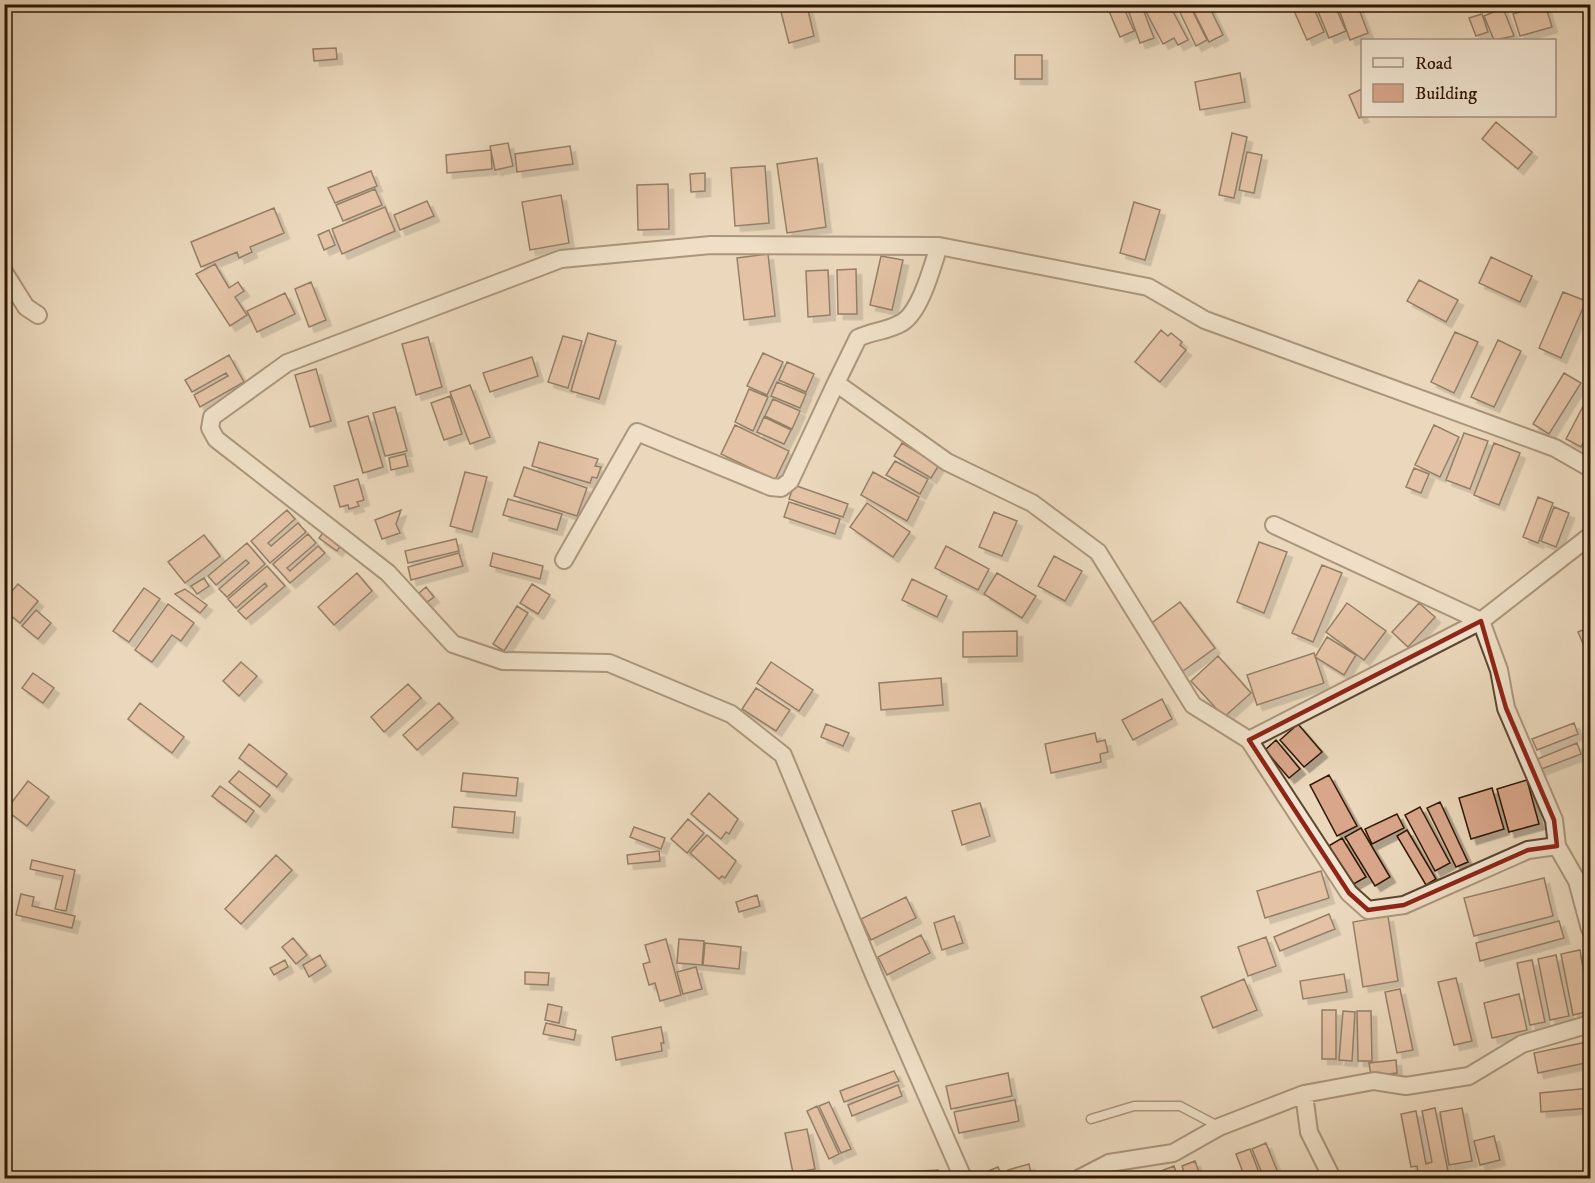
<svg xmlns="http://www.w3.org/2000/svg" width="1595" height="1183" font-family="'IM FELL DW Pica',serif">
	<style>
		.building { fill: #d9a68b; stroke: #2e1600; stroke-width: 1.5; filter: url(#shadow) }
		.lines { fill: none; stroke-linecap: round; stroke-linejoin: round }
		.service-casing { stroke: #5d462f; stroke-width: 11 }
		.minor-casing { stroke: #5d462f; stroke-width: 20 }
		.service { stroke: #f2e6d3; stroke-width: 8 }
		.minor { stroke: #f2e6d3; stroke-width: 16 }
		.marked { fill: none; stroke: #8f2418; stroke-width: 4.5; stroke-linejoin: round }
	</style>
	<defs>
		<filter id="shadow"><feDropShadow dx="5.5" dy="5.5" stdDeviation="0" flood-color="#0004"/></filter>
	</defs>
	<rect width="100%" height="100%" fill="#ebd8bc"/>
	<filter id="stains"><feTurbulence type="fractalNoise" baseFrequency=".00333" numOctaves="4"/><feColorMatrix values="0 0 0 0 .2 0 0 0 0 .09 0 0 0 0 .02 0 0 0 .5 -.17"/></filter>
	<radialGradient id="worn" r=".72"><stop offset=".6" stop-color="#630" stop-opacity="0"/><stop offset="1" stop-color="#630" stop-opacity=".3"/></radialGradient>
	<path class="building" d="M1106 4H1122L1134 31 1120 37Z
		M1126 4H1141L1154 38 1140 43Z
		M1142 4H1169L1188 40 1178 45 1174 38 1163 44Z
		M1176 4H1189L1207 40 1196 46Z
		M1190 4H1208L1223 35 1209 42Z
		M1291 4H1312L1324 32 1307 40Z
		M1315 4H1334L1346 31 1329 38Z
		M1337 4H1357L1368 33 1350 40Z
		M1545 4 1552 27 1520 36 1513 14Z
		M807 6 814 36 789 43 781 12Z
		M1503 8 1514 36 1494 40 1484 16Z
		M1482 14 1488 32 1476 36 1469 18Z
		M336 48 337 59 314 61 313 49Z
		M1015 55H1042V79H1015Z
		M1240 73 1245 102 1200 110 1195 82Z
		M1362 89V116H1365L1359 118 1349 95Z
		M1496 122 1532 152 1518 169 1482 139Z
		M1232 133 1247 137 1234 198 1219 195Z
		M508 143 513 166 495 170 490 146Z
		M570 146 573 164 517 172 515 154Z
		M491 150 492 169 447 173 446 155Z
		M1247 152 1262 155 1254 193 1239 190Z
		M817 158 826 227 787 233 777 164Z
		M765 166 769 223 735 226 731 168Z
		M371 171 377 186 335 203 328 188Z
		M705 173V191L691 192 690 174Z
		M668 184 669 229 638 230 637 185Z
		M375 189 382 205 343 221 336 205Z
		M561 195 569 243 530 250 522 202Z
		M427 201 434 216 400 230 394 215Z
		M1134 202 1160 210 1145 260 1120 253Z
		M385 207 395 231 342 254 332 229Z
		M274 208 284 233 250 247 252 252 239 258 237 252 201 267 191 242Z
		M329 230 335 245 324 250 318 235Z
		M768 254 775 316 744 320 737 258Z
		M881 256 903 260 892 310 870 305Z
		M1491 257 1532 276 1520 302 1479 283Z
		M215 264 229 288 238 282 244 291 235 297 247 315 230 326 196 274Z
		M856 269 857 314H838L837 270Z
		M828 270 830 315 808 317 806 271Z
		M1419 280 1458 300 1446 322 1407 301Z
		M311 282 326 320 309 327 295 289Z
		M1563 292 1586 301 1561 358 1539 348Z
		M285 293 295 314 257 332 247 311Z
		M1161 330 1168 336 1171 333 1182 342 1180 345 1186 350 1160 382 1135 362Z
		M1455 332 1478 342 1454 393 1431 382Z
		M588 333 616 341 599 399 571 391Z
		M563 336 582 341 568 388 548 382Z
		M428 337 442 387 416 395 402 344Z
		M1498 340 1521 351 1494 407 1471 397Z
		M763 353 783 362 767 395 747 386Z
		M229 355 244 382 200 407 194 395 228 376 226 373 192 392 185 380Z
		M532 357 538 376 490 392 483 373Z
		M787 362 814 374 806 392 779 380Z
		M316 369 331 421 310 427 295 375Z
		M1564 373 1581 383 1549 434 1533 424Z
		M777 382 806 394 800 408 771 396Z
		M470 385 490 437 470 444 450 392Z
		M749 389 768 397 753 431 735 422Z
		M1590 393V428L1581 447 1566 439Z
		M450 396 462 434 444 440 431 403Z
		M773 399 800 411 792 429 765 416Z
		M395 407 407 451 385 456 373 413Z
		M368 416 383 467 363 473 348 422Z
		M764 417 791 430 784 444 757 432Z
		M735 425 789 451 775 480 721 454Z
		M1434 425 1459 437 1440 477 1415 465Z
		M1464 433 1488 441 1470 489 1446 480Z
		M539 442 598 459 595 466 601 467 597 478 592 477 590 483 532 466Z
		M902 443 939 465 931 478 894 456Z
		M1494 443 1520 453 1499 505 1474 495Z
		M405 454 408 466 391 470 389 458Z
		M895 461 928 479 920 494 886 475Z
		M524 467 587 488 577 516 514 496Z
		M1414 468 1429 474 1421 493 1406 487Z
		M465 472 487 477 472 532 450 526Z
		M873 472 919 497 907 521 861 495Z
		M358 479 364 500 357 502 359 506 349 509 348 505 340 507 334 486Z
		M794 485 848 504 843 517 789 499Z
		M1538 497 1553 503 1538 543 1523 537Z
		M508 499 562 514 557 530 503 515Z
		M789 502 840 519 835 534 784 517Z
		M867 503 910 532 893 557 850 527Z
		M1554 507 1569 513 1556 547 1541 541Z
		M287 510 295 519 268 543 271 546 298 523 306 532 270 563 251 541Z
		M401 510 396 524 400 533 382 539 375 520Z
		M994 512 1017 521 1002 556 979 547Z
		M325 530 343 542 337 551 319 538Z
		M308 534 316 543 287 568 290 571 318 546 325 553 290 583 273 564Z
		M204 535 220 556 185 583 168 562Z
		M456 539 459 551 408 563 405 551Z
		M1259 542 1287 552 1264 613 1237 602Z
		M247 543 265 564 227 597 219 589 249 563 246 560 216 585 208 576Z
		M946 546 989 569 978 590 935 568Z
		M459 553 463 566 411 580 408 567Z
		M493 553 543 566 540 579 490 566Z
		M1054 556 1082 571 1065 601 1038 586Z
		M1322 565 1342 573 1313 642 1292 633Z
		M267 566 285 586 246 619 238 611 267 586 265 583 236 608 228 599Z
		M357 573 372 591 334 625 318 607Z
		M997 573 1036 596 1022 618 984 594Z
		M204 578 209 586 197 594 191 586Z
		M912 579 947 596 937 617 902 600Z
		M18 584 38 601 20 623 4 610V600Z
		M532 584 550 595 538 614 520 603Z
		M426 587 434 597 427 602 419 593Z
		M144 588 160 599 129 642 113 631Z
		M185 589 207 605 200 613 175 594Z
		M1180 602 1215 648 1183 671 1149 625Z
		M1347 603 1386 631 1364 660 1326 632Z
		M1419 603 1435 617 1408 647 1392 632Z
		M168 604 194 623 181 641 172 635 152 662 135 650Z
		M517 606 528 613 504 651 493 644Z
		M36 610 51 623 38 639 22 626Z
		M1590 627V657L1589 658 1578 632Z
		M1017 631V656L963 657V632Z
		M1327 637 1356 655 1344 675 1315 657Z
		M1314 653 1324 683 1257 705 1247 675Z
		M1218 656 1251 693 1224 717 1191 681Z
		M241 662 257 676 239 696 223 681Z
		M771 662 813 690 799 711 757 683Z
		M33 673 54 688 43 703 22 688Z
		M941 678 943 705 881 710 879 683Z
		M408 684 421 698 384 732 371 717Z
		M756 688 790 710 776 731 742 709Z
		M1162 699 1172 719 1133 740 1122 720Z
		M140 703 184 737 172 753 128 719Z
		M439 703 453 718 417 750 403 735Z
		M1574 723 1578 734 1537 750 1532 739Z
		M826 724 849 733 843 746 821 737Z
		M1298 724 1322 752 1304 767 1280 740Z
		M1095 733 1097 742 1105 740 1108 752 1100 754 1101 762 1051 773 1045 744Z
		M1276 740 1300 769 1289 778 1265 750Z
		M1577 743 1581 754 1539 770 1535 760Z
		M249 744 287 774 277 787 239 758Z
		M239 771 270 795 260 807 229 782Z
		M463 773 518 778 516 796 461 791Z
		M1329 775 1357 826 1337 836 1310 785Z
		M1527 780 1539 824 1509 832 1497 789Z
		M28 781 49 797 27 826 6 810Z
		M220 786 254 811 246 822 212 796Z
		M1492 788 1504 829 1471 839 1459 798Z
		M709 793 738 819 729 834 726 832 721 839 691 814Z
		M1440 802 1468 862 1456 867 1427 808Z
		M980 803 990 836 962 845 952 811Z
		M454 807 515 812 513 833 452 827Z
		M1420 807 1450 863 1435 871 1405 815Z
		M1397 814 1404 828 1372 844 1365 829Z
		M688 819 704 833 687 853 671 839Z
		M634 827 665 838 661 849 630 837Z
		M1361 828 1390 877 1375 886 1345 837Z
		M1407 830 1436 879 1426 885 1397 836Z
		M707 835 736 861 725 878 722 876 719 879 690 853Z
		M1342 838 1366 877 1350 886 1327 847Z
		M659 851 660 861 628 864 627 855Z
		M276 855 292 870 241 924 225 909Z
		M32 860 75 870 66 911 55 909 63 876 30 869Z
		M1321 871 1329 898 1265 918 1257 891Z
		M1544 878 1553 916 1474 936 1464 898Z
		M21 894 34 897 32 906 75 916 72 928 16 915Z
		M757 895 760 906 739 912 736 902Z
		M906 897 916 918 871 940 861 919Z
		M1329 914 1335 929 1280 951 1274 937Z
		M954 916 963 943 942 950 934 923Z
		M1388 916 1398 981 1363 987 1353 922Z
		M1559 921 1564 938 1480 961 1476 943Z
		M921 935 930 953 887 975 878 957Z
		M1266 937 1276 966 1248 976 1238 947Z
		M293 938 307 955 296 964 282 947Z
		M666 939 681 995 660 1001 655 983 649 985 643 964 650 962 645 945Z
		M679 939 704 941 702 965 677 963Z
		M705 943 741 947 739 969 703 965Z
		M1580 950 1590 1011 1573 1015 1561 954Z
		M320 955 326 966 309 977 303 965Z
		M1556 955 1569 1016 1550 1020 1538 959Z
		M285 960 288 967 274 975 270 968Z
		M1532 960 1545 1022 1530 1025 1517 963Z
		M696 967 702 989 683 994 677 972Z
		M525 972 549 973 548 985 525 984Z
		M1344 974 1347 992 1303 999 1300 981Z
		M1456 978 1472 1041 1454 1045 1438 982Z
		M1244 979 1257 1010 1213 1028 1201 997Z
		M1400 989 1413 1050 1397 1053 1385 992Z
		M1519 994 1527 1030 1492 1038 1484 1003Z
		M548 1004 562 1007 559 1023 545 1020Z
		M1322 1010H1336V1059H1322Z
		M1343 1011 1355 1012 1352 1061 1339 1060Z
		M1357 1011H1371L1372 1061H1358Z
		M546 1023 576 1030 574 1040 543 1034Z
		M661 1027 664 1043H661L662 1051 616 1060 612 1037Z
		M1587 1042 1590 1062 1538 1073 1534 1053Z
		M1396 1060 1397 1073 1371 1076 1369 1063Z
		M894 1071 899 1081 844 1102 840 1091Z
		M1008 1073 1012 1096 951 1109 946 1086Z
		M898 1085 902 1096 852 1116 848 1105Z
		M1590 1088V1108L1541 1112 1540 1093Z
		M1015 1100 1019 1121 959 1133 954 1112Z
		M829 1102 851 1149 841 1153 819 1106Z
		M817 1106 839 1154 829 1159 807 1111Z
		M1435 1108 1448 1171 1419 1177 1417 1166 1411 1167 1401 1114 1416 1111 1426 1164 1432 1162 1422 1111Z
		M1462 1108 1472 1161 1449 1165 1440 1112Z
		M807 1129 815 1169 793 1173 785 1133Z
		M1494 1136 1500 1160 1480 1165 1474 1141Z
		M1266 1143 1280 1178H1264L1252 1149Z
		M1250 1149 1261 1178H1245L1236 1154Z
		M1195 1161 1201 1178H1186L1182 1166Z
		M1029 1164 1032 1178H1010L1008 1170Z
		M1174 1166 1178 1178H1163L1161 1171Z
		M998 1167 1003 1178H971Z
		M938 1170 939 1178H905V1172Z
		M903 1174V1178H871V1177Z"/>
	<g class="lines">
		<g class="service-casing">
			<path id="service" d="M1091 1119 1134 1106H1180L1218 1126"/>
		</g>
		<g class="minor-casing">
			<path id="minor" d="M4 272 26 307 38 315
				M836 383 858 338C872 331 889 331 903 322 921 310 932 267 939 246
				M1274 525 1481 621 1499 670 1506 708 1554 820 1557 846
				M564 560 637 432 771 487 781 488 790 481 836 383 947 462 1032 503 1098 552 1193 705 1249 740 1481 621 1590 536
				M1249 740 1349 893 1368 910 1404 905 1528 850 1557 846 1577 881 1590 929
				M1304 1094 1309 1132 1332 1178
				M963 1178 874 975 783 755 731 714 609 663 503 661 453 644 388 573 216 439 210 428 212 417 287 363 561 259 711 245 939 246 1148 287 1205 320 1555 448 1590 468
				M1080 1178 1109 1163 1173 1153 1219 1127 1304 1094 1374 1081 1406 1086 1469 1076 1522 1044 1590 1024"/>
		</g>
		<use href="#service" class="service"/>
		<use href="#minor" class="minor"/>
	</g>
	<path d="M0 0H1595V1183H0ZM1481 621 1506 708 1554 820 1557 846 1528 850 1404 905 1368 910 1349 893 1249 740Z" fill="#ebd8bc" fill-opacity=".55" fill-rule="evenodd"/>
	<path class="marked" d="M1481 621 1506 708 1554 820 1557 846 1528 850 1404 905 1368 910 1349 893 1249 740Z"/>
	<rect width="1595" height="1183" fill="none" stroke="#ebd8bc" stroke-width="24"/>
	<rect x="6" y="6" width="1583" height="1171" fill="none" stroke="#2e1600" stroke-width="3"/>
	<rect x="12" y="12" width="1571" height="1159" fill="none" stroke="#2e1600" stroke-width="1.5"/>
	<rect x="1361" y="39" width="195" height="78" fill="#f2e6d3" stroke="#a4937f" stroke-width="1.5"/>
	<rect x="1373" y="58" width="30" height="9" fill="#f2e6d3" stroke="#a4937f" stroke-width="1.5"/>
	<text x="1415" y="69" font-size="18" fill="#2e1600">Road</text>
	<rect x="1373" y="84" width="30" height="18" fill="#d9a68b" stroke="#a4937f" stroke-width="1.5"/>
	<text x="1415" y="99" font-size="18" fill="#2e1600">Building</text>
	<rect width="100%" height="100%" filter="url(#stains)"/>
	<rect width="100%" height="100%" fill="url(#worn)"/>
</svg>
